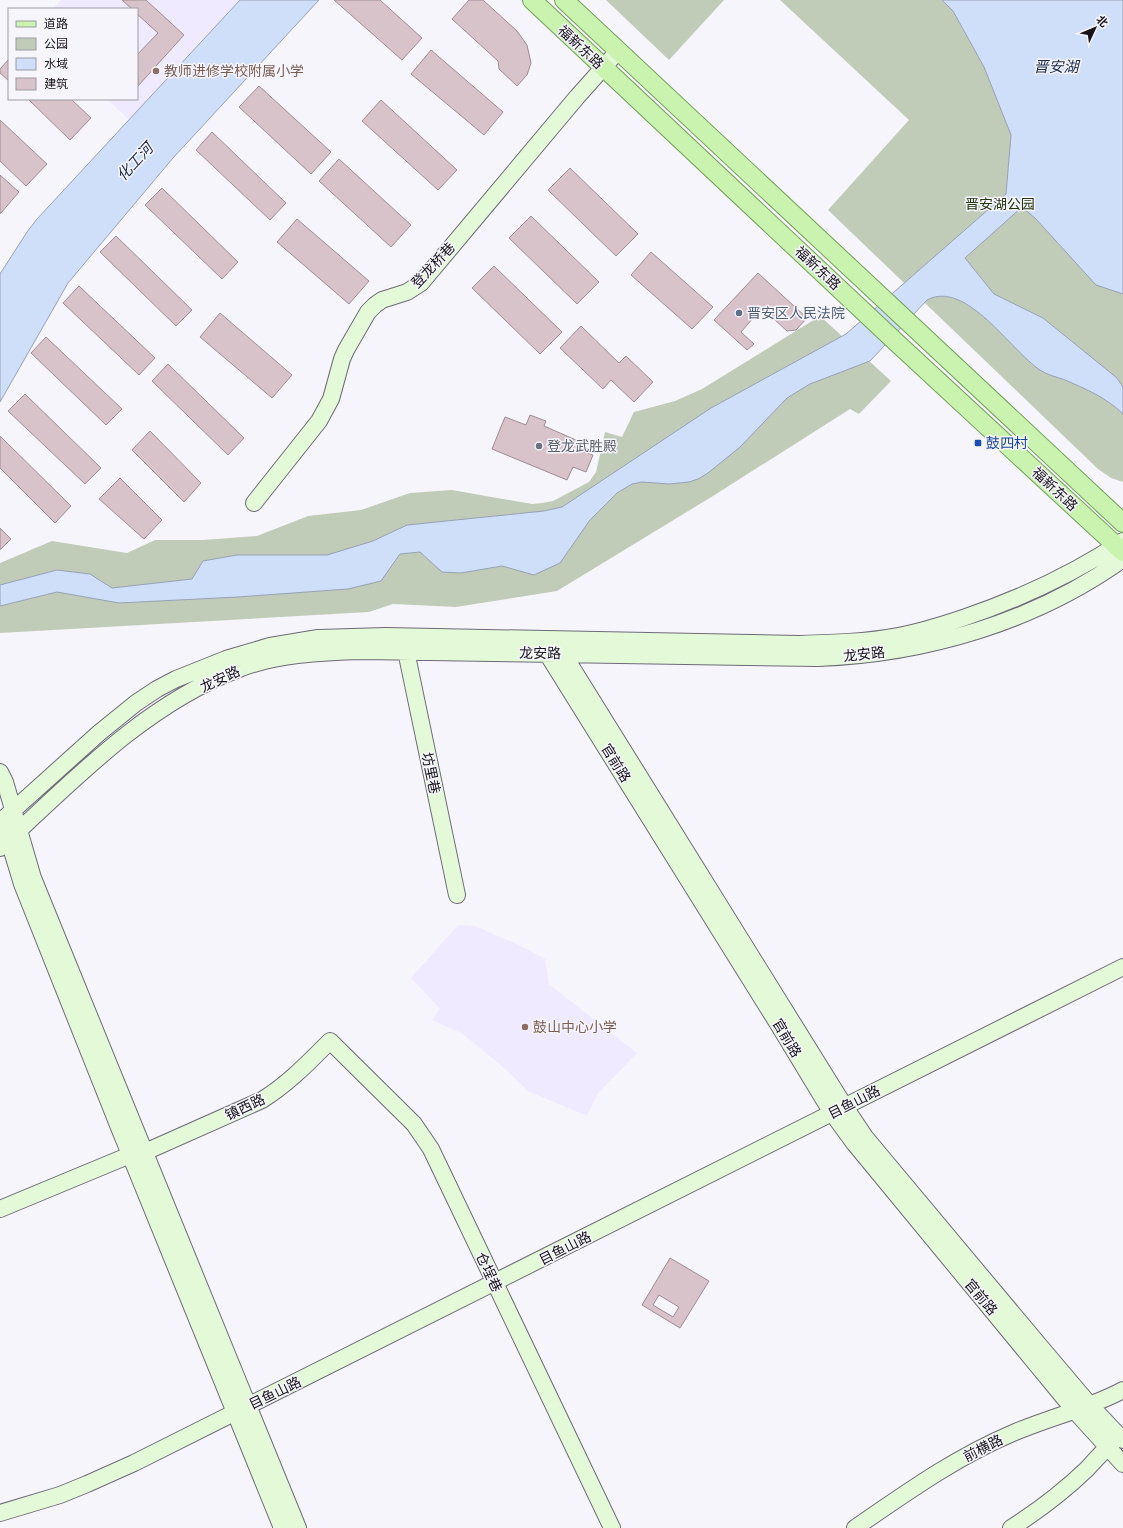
<svg xmlns="http://www.w3.org/2000/svg" width="1123" height="1528" font-family="Raleway,'Noto Sans SC',sans-serif">
	<style>
		.built { fill: #efeaff }
		.green { fill: #c0ccb8 }
		.water { fill: #cfdef9; stroke: #98a1b6 }
		.building { fill: #d8c3cb; stroke: #9f8c93; fill-rule: evenodd }
		.lines { fill: none; stroke-linecap: round; stroke-linejoin: round }
		.secondary-casing { stroke: #6e6a7a; stroke-width: 18 }
		.primary-casing { stroke: #74a058; stroke-width: 20 }
		.secondary { stroke: #e4f9d7; stroke-width: 16 }
		.primary { stroke: #caf3af; stroke-width: 18 }
		.education-dot { fill: #8d6e63; stroke: #f7f5fc; stroke-width: 1.5 }
		.service-dot { fill: #5c6f8a; stroke: #f7f5fc; stroke-width: 1.5 }
		.transit-dot { fill: #1a4fb4; stroke: #f7f5fc; stroke-width: 1.5 }
		.worship-dot { fill: #6b7280; stroke: #f7f5fc; stroke-width: 1.5 }
		.labels { text-anchor: middle; stroke-width: 3; stroke-linejoin: round; paint-order: stroke }
		.street-label { font-size: 14px; fill: #16141a; stroke: #f7f5fc }
		.education-label { font-size: 14px; fill: #785e54; stroke: #f7f5fc; text-anchor: start }
		.park-label { font-size: 14px; fill: #21370e; stroke: #f7f5fc }
		.service-label { font-size: 14px; fill: #4e5e75; stroke: #f7f5fc; text-anchor: start }
		.transit-label { font-size: 14px; fill: #164399; stroke: #f7f5fc; text-anchor: start }
		.worship-label { font-size: 14px; fill: #5b616d; stroke: #f7f5fc; text-anchor: start }
		.water-label { font-size: 15px; font-style: italic; fill: #1a2c51; stroke: #f7f5fc }
	</style>
	<rect width="100%" height="100%" fill="#f7f5fc"/>
	<path class="built" d="M61 0H240L130 121 107 99H137V9H53Z
		M458 925 475 926 521 946 545 959 549 984 637 1053 598 1093 587 1116 528 1091 504 1068 463 1034 432 1020 440 1009 411 978Z"/>
	<path class="green" d="M606 0H724L669 60Z
		M780 0H1123V482L1111 478 1098 469 828 210 909 120Z
		M820 316 891 381 859 414 850 409 713 496 557 591 456 607 393 604 369 612 0 633V563L52 541 127 553 155 540H203L257 536 308 516 361 510 410 493 452 490 532 504 542 503 553 501 589 482 596 472 605 432 622 437 634 412 675 401 702 389Z"/>
	<path class="water" d="M240 0H319L173 158 68 283 0 402V274L27 232 37 219Z
		M942 0H1123V294L1096 285 1036 219 1022 207 965 258 994 294 1043 318 1117 378 1123 387V414C1107 398 1086 389 1065 380 1057 377 1047 375 1040 370 1011 351 966 279 927 300L870 361 810 384 787 398 740 447 708 473 698 479 689 482 669 484 642 482 632 484 617 493 590 520 560 563 534 575 502 566 461 573 442 572 420 552 400 554 381 581 348 589 238 597 119 603 57 592 0 606V585L57 570 90 574 112 588 192 579 203 561 237 555H327L373 541 407 525 544 511 562 507 711 408 846 334 1006 194 1011 135 984 67 953 11Z"/>
	<path class="building" d="M122 0H146L184 35 138 86 137 55 158 33 137 14V9H132Z
		M334 0H380L422 38 402 60Z
		M469 0H483L517 31 527 45 531 63 527 75 517 86 499 69 498 61 452 19Z
		M431 50 503 112 484 135 411 74Z
		M9 59V81L0 73V69Z
		M259 86 331 152 311 174 239 107Z
		M28 99H71L91 118 70 140Z
		M381 100 457 170 438 190 362 121Z
		M0 120 47 164 26 186 0 161Z
		M212 132 286 203 270 220 196 150Z
		M339 159 411 225 391 247 319 181Z
		M570 168 638 234 616 256 548 190Z
		M0 175 19 192 0 214Z
		M162 188 238 262 222 279 145 205Z
		M531 216 599 282 577 304 509 238Z
		M297 219 369 281 349 304 277 242Z
		M116 236 192 310 176 326 100 252Z
		M651 252 713 307 692 329 631 275Z
		M494 266 562 332 540 354 472 288Z
		M758 273 807 318 796 330 787 331 762 308 741 332 754 344 747 350 714 320Z
		M79 286 155 358 139 375 63 303Z
		M220 313 292 375 272 398 200 337Z
		M581 326 619 363 626 356 653 382 634 402 611 380 603 389 560 348Z
		M46 337 122 409 106 425 31 353Z
		M168 364 244 438 228 455 152 381Z
		M25 394 101 468 85 484 8 411Z
		M530 415 546 421 544 426 585 444 582 451 593 455 586 472 573 467 567 480 492 449 505 417 526 425Z
		M150 431 201 483 184 502 132 450Z
		M0 436 71 506 55 523 0 468Z
		M120 478 162 520 144 539 99 499Z
		M0 528 11 539 0 550Z
		M670 1258 709 1281 680 1328 642 1305ZM659 1295 679 1307 673 1317 653 1305Z"/>
	<g class="lines">
		<g class="secondary-casing">
			<path id="secondary" d="M254 503 319 421 331 399 342 359 346 350 368 312 375 305 382 300 407 292 421 283 577 97 618 51
				M543 647 778 1024 832 1113 854 1143 1074 1410 1123 1464
				M559 647 845 1107 865 1137 1039 1345 1089 1404 1123 1440
				M406 651 457 895
				M0 772 5 782 33 878 298 1528
				M0 822 99 733 136 703 157 689 176 679 226 659 270 646 318 638 386 636 799 644C832 643 866 642 898 636 920 632 942 625 963 618 1019 599 1074 574 1123 541
				M6 831 22 884 120 1130 282 1528
				M0 848C72 782 143 706 236 670 276 654 322 652 364 651L818 658C925 654 1035 622 1123 559
				M145 1152 262 1100C288 1084 309 1062 330 1041L414 1124 431 1149 612 1528
				M0 1209 130 1155
				M0 1513 60 1495 87 1484 134 1463 1123 967
				M855 1528C906 1493 956 1457 1013 1433 1048 1418 1090 1408 1123 1390
				M1011 1528C1038 1511 1064 1491 1087 1469 1096 1459 1105 1449 1115 1440"/>
		</g>
		<g class="primary-casing">
			<path id="primary" d="M532 0 897 343 1123 552
				M564 0 1123 523"/>
		</g>
		<use href="#secondary" class="secondary"/>
		<use href="#primary" class="primary"/>
	</g>
	<g class="education-dot">
		<circle cx="156" cy="71" r="4"/>
		<circle cx="525" cy="1027" r="4"/>
	</g>
	<circle class="service-dot" cx="739" cy="313" r="4"/>
	<rect class="transit-dot" x="974" y="439" width="8" height="8" rx="2"/>
	<circle class="worship-dot" cx="539" cy="446" r="4"/>
	<g class="labels">
		<g class="street-label">
			<text transform="translate(581 47) rotate(43)" y="5">福新东路</text>
			<text transform="translate(433 265) rotate(-47)" y="5">登龙桥巷</text>
			<text transform="translate(818 268) rotate(43)" y="5">福新东路</text>
			<text transform="translate(1055 489) rotate(43)" y="5">福新东路</text>
			<text transform="translate(540 653) rotate(1)" y="5">龙安路</text>
			<text transform="translate(864 654) rotate(-6)" y="5">龙安路</text>
			<text transform="translate(220 679) rotate(-25)" y="5">龙安路</text>
			<text transform="translate(616 763) rotate(58)" y="5">官前路</text>
			<text transform="translate(431 773) rotate(78)" y="5">坊里巷</text>
			<text transform="translate(787 1038) rotate(59)" y="5">官前路</text>
			<text transform="translate(854 1102) rotate(-27)" y="5">目鱼山路</text>
			<text transform="translate(245 1107) rotate(-25)" y="5">镇西路</text>
			<text transform="translate(565 1248) rotate(-27)" y="5">目鱼山路</text>
			<text transform="translate(489 1272) rotate(65)" y="5">仓埕巷</text>
			<text transform="translate(981 1297) rotate(50)" y="5">官前路</text>
			<text transform="translate(275 1393) rotate(-26)" y="5">目鱼山路</text>
			<text transform="translate(983 1448) rotate(-27)" y="5">前横路</text>
		</g>
		<g class="education-label">
			<text x="164" y="76">教师进修学校附属小学</text>
			<text x="533" y="1032">鼓山中心小学</text>
		</g>
		<g class="park-label">
			<text x="1000" y="209">晋安湖公园</text>
		</g>
		<g class="service-label">
			<text x="747" y="318">晋安区人民法院</text>
		</g>
		<g class="transit-label">
			<text x="986" y="448">鼓四村</text>
		</g>
		<g class="worship-label">
			<text x="547" y="451">登龙武胜殿</text>
		</g>
		<g class="water-label">
			<text x="1056" y="72">晋安湖</text>
			<text transform="translate(135 162) rotate(-47)" y="5">化工河</text>
		</g>
	</g>
	<rect x="8" y="8" width="130" height="92" fill="#f7f5fc" stroke="#9d9ba2"/>
	<rect x="16" y="21" width="20" height="6" fill="#caf3af" stroke="#9d9ba2"/>
	<text x="44" y="28" font-size="12" fill="#16141a">道路</text>
	<rect x="16" y="38" width="20" height="12" fill="#c0ccb8" stroke="#9d9ba2"/>
	<text x="44" y="48" font-size="12" fill="#16141a">公园</text>
	<rect x="16" y="58" width="20" height="12" fill="#cfdef9" stroke="#9d9ba2"/>
	<text x="44" y="68" font-size="12" fill="#16141a">水域</text>
	<rect x="16" y="78" width="20" height="12" fill="#d8c3cb" stroke="#9d9ba2"/>
	<text x="44" y="88" font-size="12" fill="#16141a">建筑</text>
	<g transform="translate(1095 28) rotate(46)" stroke="#f7f5fc" stroke-width="3" paint-order="stroke">
	<path d="M0-3L7 15L0 10L-7 15Z" fill="#16141a"/>
	<text y="-6" font-size="11" font-weight="bold" text-anchor="middle" fill="#16141a">北</text>
	</g>
</svg>
